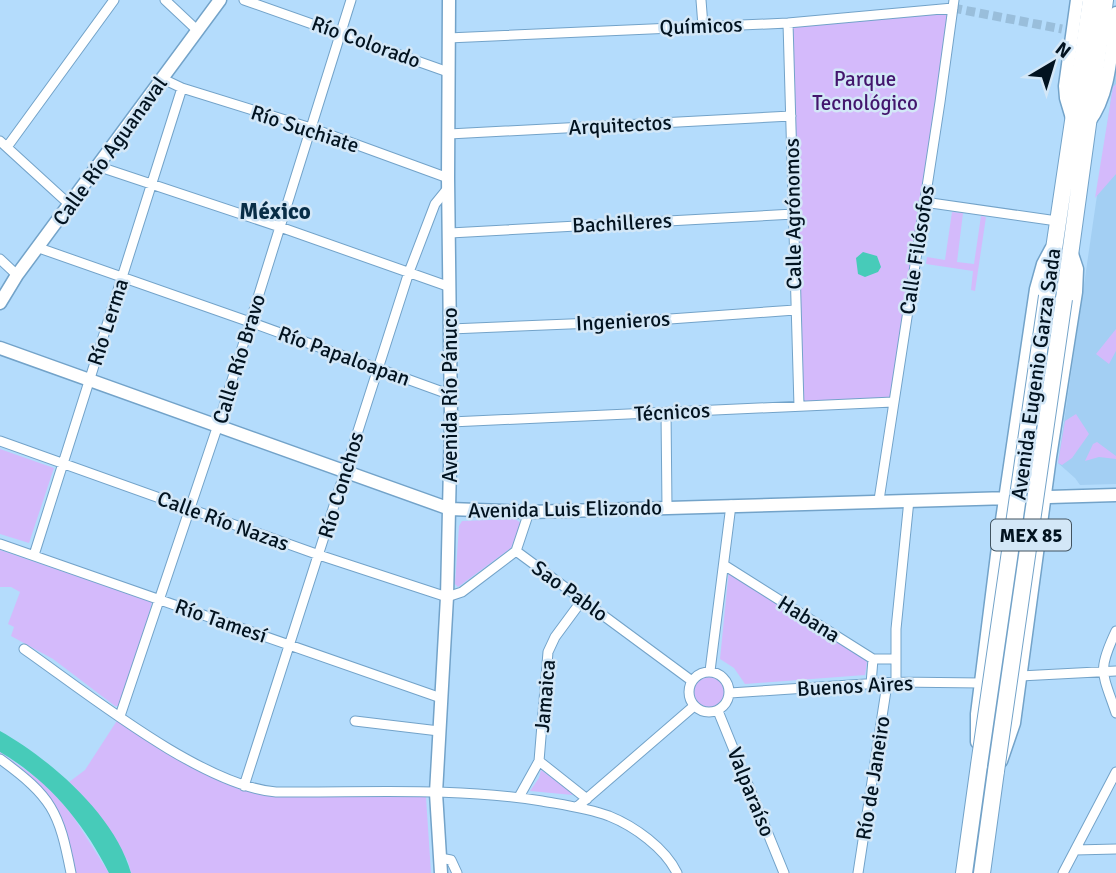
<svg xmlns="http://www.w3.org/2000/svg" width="1116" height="873" font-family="Signika,sans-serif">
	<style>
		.built { fill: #a3cff3 }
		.green { fill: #d4bafb }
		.water { fill: #47cbb9 }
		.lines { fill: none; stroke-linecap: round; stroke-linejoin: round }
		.street-tunnel { stroke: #99bedb; stroke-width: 9; stroke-dasharray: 9 4.5; stroke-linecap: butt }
		.street-casing { stroke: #73a3c9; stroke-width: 11 }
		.secondary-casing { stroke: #73a3c9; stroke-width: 15 }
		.highway-casing { stroke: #73a3c9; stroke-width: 18 }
		.street { stroke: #fff; stroke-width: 9 }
		.secondary { stroke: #fff; stroke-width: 12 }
		.highway { stroke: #fff; stroke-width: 16 }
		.highway-bridge-casing { stroke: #73a3c9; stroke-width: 18; stroke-linecap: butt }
		.highway-bridge { stroke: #fff; stroke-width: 16 }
		.labels { text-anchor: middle; stroke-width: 5; stroke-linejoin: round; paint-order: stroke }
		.shield { fill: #d3e7f7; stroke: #415360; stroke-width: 2 }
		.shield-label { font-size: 19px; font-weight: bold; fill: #021320 }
		.street-label { font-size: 21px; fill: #021320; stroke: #d3e7f7 }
		.park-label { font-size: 21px; fill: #43166d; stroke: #d3e7f7 }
		.neighbourhood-label { font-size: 23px; font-weight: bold; fill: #082d46; stroke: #d3e7f7 }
	</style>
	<rect width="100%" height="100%" fill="#b4dcfc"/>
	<path class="built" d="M1116 65V484L1080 485 1075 478 1058 463Z"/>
	<path class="green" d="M953 8 891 402 800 405 788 23Z
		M1116 84V174L1095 198 1113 87Z
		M952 212 963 213 957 262 974 264 981 216 986 217 975 291 971 290 973 271 926 264 927 257 945 260Z
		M1116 329V351L1109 364 1096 354Z
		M1076 414 1089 434 1072 458 1062 465 1058 463 1065 421Z
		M1097 442 1116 456V459L1099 457 1085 461 1093 444Z
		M0 449 54 468 29 543 0 534Z
		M515 519 521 523 511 548 458 587 455 584 459 526 462 521Z
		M0 550 152 602 138 654 120 706H115L53 659 11 636 14 627 8 624 20 592 11 587H0Z
		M729 569 863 657 867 662 865 675 745 684 734 668 720 659Z
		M689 692a20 20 0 1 1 40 0a20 20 0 1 1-40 0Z
		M120 716 170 748 244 786 426 797 431 873H131L128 861 83 796 69 782 85 770Z
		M0 752 44 783 71 813 109 873H71L64 837 42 794 0 759Z
		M541 770 571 792 573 795 530 791 539 778Z"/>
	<path class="water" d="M863 252 877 256 881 267 878 272 865 277 858 274 856 258Z
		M0 731C50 759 115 815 131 873H109C84 823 48 780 0 752Z"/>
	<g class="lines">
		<path class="street-tunnel" d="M953 8 1062 29"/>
		<g class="street-casing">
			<path id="street" d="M165 0 198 31
				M244 0 448 72
				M701 0 703 26
				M788 23 799 406
				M448 38 788 23 953 8
				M163 79 182 88 311 128 448 178
				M449 134 791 116
				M0 141 70 205
				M7 147 114 0
				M97 166 280 227 450 287
				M924 202 1057 221
				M450 233 794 214
				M39 248 250 322 451 395
				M0 259 17 275
				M451 329 642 321 795 310
				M666 412 667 508
				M451 422 893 402
				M0 441 319 555 447 597 462 592 516 551
				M879 500 940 102 954 0
				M0 544 441 698
				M516 551 692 681
				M516 551 529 512
				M34 555 182 88
				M724 565 873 659 871 684
				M1116 631C1097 671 1102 672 1116 713
				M24 649C87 693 202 786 276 792 364 793 454 787 542 801 564 805 587 808 609 816 634 826 665 848 677 873
				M873 659H895
				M710 671 731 505
				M689 692a20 20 0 1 1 40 0a20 20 0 1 1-40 0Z
				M1020 676 1116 671
				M896 682V629L909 500
				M730 693 896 682 981 683
				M718 711 784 873
				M120 716 218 425 351 0
				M355 721 439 731
				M0 759C52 797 59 811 71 873
				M539 761 587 799
				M244 786 409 272 435 204 448 188
				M519 797 539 761 548 652 555 637 583 599
				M577 807 694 706
				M1075 850 1116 849
				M440 858 451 860 457 873
				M858 873 887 684
				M1063 873 1116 772"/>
		</g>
		<g class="secondary-casing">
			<path id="secondary" d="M1072 118 1066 98 1065 86 1077 0
				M1089 122C1111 93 1111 49 1116 13
				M0 303 17 275 220 0
				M0 348 450 509 529 512 1116 495
				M977 742V714L998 547 1036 289 1043 264 1051 249
				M1001 761 1014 723 1050 457 1076 292 1077 269 1071 251
				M441 873 436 793 447 597 451 422 448 178 449 0"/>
		</g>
		<g class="highway-casing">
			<path id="highway" d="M1047 296 1091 0
				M1064 299 1105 0
				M964 873 979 765
				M982 873 996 771"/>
		</g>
		<use href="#street" class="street"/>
		<use href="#secondary" class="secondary"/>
		<use href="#highway" class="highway"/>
		<g class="highway-bridge-casing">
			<path id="highway-bridge" d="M979 765 1047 296
				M996 771 1064 299"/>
		</g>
		<use href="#highway-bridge" class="highway-bridge"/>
	</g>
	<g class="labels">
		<rect class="shield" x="991" y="519.5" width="80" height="31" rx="5"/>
		<g class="shield-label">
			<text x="1031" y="542">MEX 85</text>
		</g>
		<g class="street-label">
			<text transform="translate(701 26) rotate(-2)" y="7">Químicos</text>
			<text transform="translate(366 42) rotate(20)" y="7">Río Colorado</text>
			<text transform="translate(620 125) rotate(-3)" y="7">Arquitectos</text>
			<text transform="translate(305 129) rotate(18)" y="7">Río Suchiate</text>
			<text transform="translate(110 151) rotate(-54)" y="7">Calle Río Aguanaval</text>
			<text transform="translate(793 214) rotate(-91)" y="7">Calle Agrónomos</text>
			<text transform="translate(622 223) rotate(-3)" y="7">Bachilleres</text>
			<text transform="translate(917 250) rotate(-81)" y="7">Calle Filósofos</text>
			<text transform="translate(623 321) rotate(-3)" y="7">Ingenieros</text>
			<text transform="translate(108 322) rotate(-72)" y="7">Río Lerma</text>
			<text transform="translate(344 356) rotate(20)" y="7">Río Papaloapan</text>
			<text transform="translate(239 359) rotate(-73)" y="7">Calle Río Bravo</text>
			<text transform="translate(1036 374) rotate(-82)" y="7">Avenida Eugenio Garza Sada</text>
			<text transform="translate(450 395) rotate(-90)" y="7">Avenida Río Pánuco</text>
			<text transform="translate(672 412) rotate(-3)" y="7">Técnicos</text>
			<text transform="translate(341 485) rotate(-73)" y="7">Río Conchos</text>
			<text transform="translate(565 509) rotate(-1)" y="7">Avenida Luis Elizondo</text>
			<text transform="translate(223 521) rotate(20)" y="7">Calle Río Nazas</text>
			<text transform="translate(570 591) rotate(36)" y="7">Sao Pablo</text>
			<text transform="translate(809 619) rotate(32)" y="7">Habana</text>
			<text transform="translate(221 621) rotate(19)" y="7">Río Tamesí</text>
			<text transform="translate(855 686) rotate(-3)" y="7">Buenos Aires</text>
			<text transform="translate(545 696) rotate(-85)" y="7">Jamaica</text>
			<text transform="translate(873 778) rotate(-81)" y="7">Río de Janeiro</text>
			<text transform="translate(751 792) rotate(68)" y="7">Valparaíso</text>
		</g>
		<g class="park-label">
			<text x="865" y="86">Parque<tspan x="865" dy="24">Tecnológico</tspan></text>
		</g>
		<g class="neighbourhood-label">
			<text x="275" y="219">México</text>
		</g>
	</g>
	<g transform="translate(1053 63) rotate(38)" stroke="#d3e7f7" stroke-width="5" paint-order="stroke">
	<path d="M0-5L12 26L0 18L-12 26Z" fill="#021320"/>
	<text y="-10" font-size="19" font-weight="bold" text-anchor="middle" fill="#021320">N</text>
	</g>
</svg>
